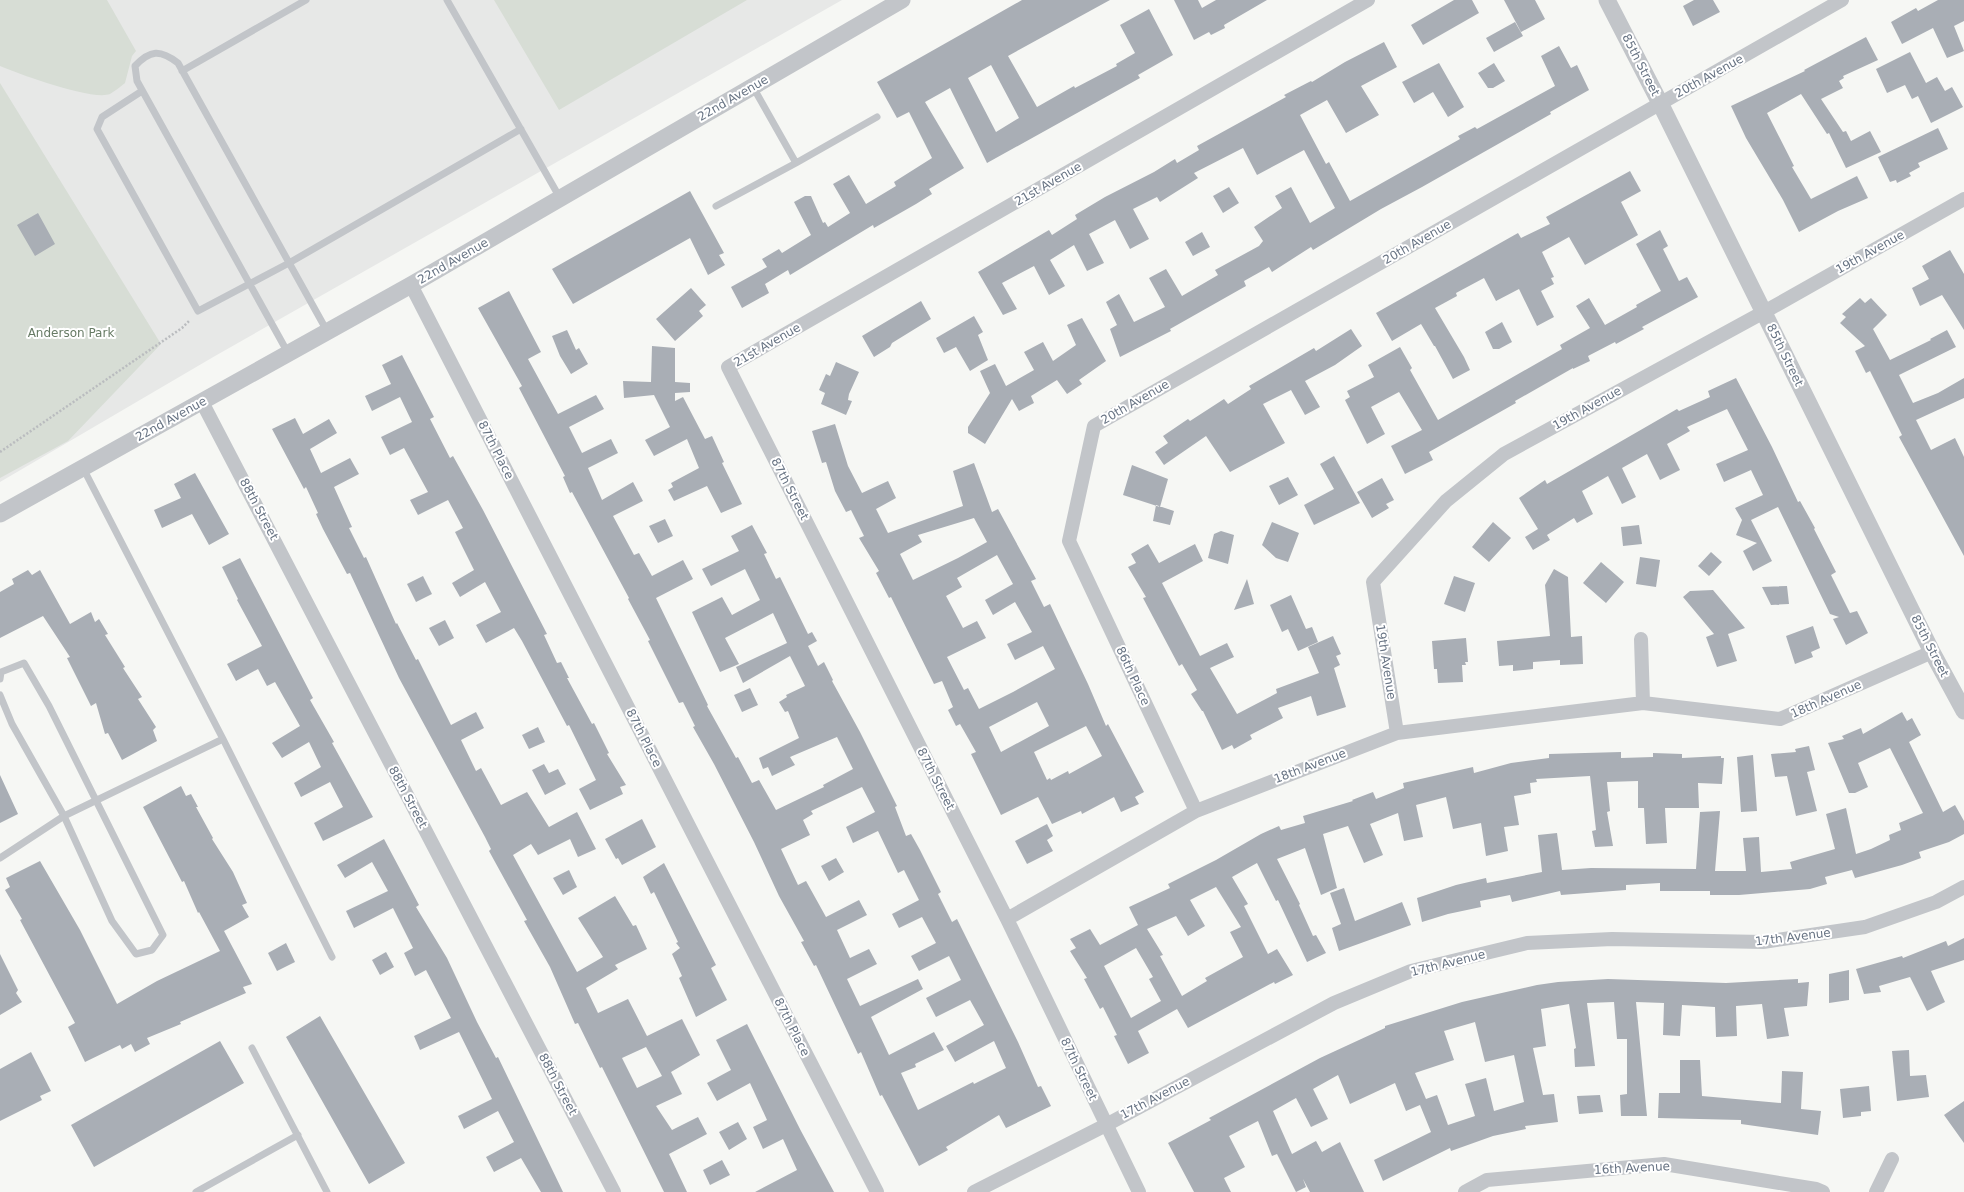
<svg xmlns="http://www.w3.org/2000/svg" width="1964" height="1192" font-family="'DejaVu Sans',sans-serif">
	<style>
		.built { fill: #e7e8e7 }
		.green { fill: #d7ddd5 }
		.building { fill: #a9aeb5; fill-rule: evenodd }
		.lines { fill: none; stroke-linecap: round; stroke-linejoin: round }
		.path { stroke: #babcbf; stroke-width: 2.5; stroke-dasharray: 2 2; stroke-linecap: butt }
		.service { stroke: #c2c5c9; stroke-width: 7 }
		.minor { stroke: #c2c5c9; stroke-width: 14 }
		.tertiary { stroke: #c2c5c9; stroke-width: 17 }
		.labels { text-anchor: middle; stroke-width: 4; stroke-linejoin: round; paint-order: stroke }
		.street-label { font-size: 12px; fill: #677383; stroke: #fff }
		.park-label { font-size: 12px; fill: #677b65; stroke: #fff }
	</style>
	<rect width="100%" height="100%" fill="#f6f7f4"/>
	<path class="built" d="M0 0H842L215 356 0 482Z"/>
	<path class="green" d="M0 0H107L136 51 132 56 125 83C120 87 115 91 110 94 92 101 19 74 0 66Z
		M494 0H747L559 110Z
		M0 83 161 344 68 441 0 478Z"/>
	<path class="building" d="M1022 0H1110L1008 56 1037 107 1074 86 1075 88 1117 66 1116 64 1135 53 1120 25 1149 9 1173 55 1138 75 1140 78 987 163 950 88 925 102 964 168 929 189 932 194 916 204 874 228 873 225 790 275 788 270 765 284 769 293 742 308 731 287 767 267 762 259 779 249 782 253 811 235 794 202 805 196H811L823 223 825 222 828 227 850 213 833 184 849 175 866 204 896 186 894 182 932 158 909 112 897 118 877 82ZM991 65 1019 118 996 132 968 78Z
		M1174 0H1198L1202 8 1216 0H1267L1224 25 1225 28 1211 35 1209 32 1194 40Z
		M1454 0H1472L1479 13 1423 45 1411 25Z
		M1504 0H1535L1545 19 1521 32Z
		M1694 0H1713L1720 12 1693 26 1683 6Z
		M1938 0H1964V21L1954 26 1964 51 1947 58 1933 28 1902 44 1891 22 1916 8 1918 11Z
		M1515 22 1523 36 1494 52 1486 38Z
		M1866 37 1878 60 1843 76 1844 78 1839 81 1843 88 1821 99 1843 132 1846 131 1851 141 1870 131 1881 152 1846 168 1829 133 1827 134 1801 94 1767 113 1794 166 1792 167 1811 199 1857 176 1868 198 1838 211 1799 232 1783 200 1746 138 1731 106 1805 71 1804 70Z
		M1384 42 1397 67 1361 86 1379 115 1346 133 1327 100 1300 115 1326 164 1329 162 1350 201 1460 139 1458 136 1475 127 1477 129 1555 86 1541 56 1559 46 1571 68 1577 65 1589 90 1550 112 1551 114 1422 187 1381 209 1313 250 1311 247 1272 272 1269 267 1244 281 1246 286 1170 329 1171 331 1120 357 1110 329 1117 325 1106 302 1119 294 1134 322 1165 307 1149 278 1166 269 1182 296 1218 275 1215 270 1259 246 1263 241 1254 227 1282 208 1275 196 1291 187 1310 223 1335 208 1304 150 1257 175 1243 148 1194 173 1198 178 1160 202 1157 197 1133 209 1149 239 1130 249 1115 220 1089 234 1104 263 1087 271 1074 245 1050 260 1065 286 1049 295 1034 266 1002 283 1017 309 1003 315 978 272 1049 230 1052 235 1077 219 1075 215 1105 197 1154 172 1175 159 1177 163 1199 150 1197 146 1286 97 1284 95 1311 81 1312 82 1345 62Z
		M1910 52 1926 83 1937 77 1945 91 1952 87 1963 107 1931 123 1918 96 1912 99 1905 85 1887 93 1876 69Z
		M1439 63 1464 107 1448 117 1433 92 1414 103 1402 82Z
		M1494 63 1505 81 1493 88H1488L1478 73Z
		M1938 128 1948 149 1918 163 1920 167 1909 173 1911 176 1897 183 1896 180 1890 182 1878 157Z
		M1630 171 1641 191 1621 202 1638 235 1585 265 1569 237 1542 252 1554 277 1551 278 1554 284 1541 291 1554 317 1537 326 1519 289 1496 301 1484 278 1456 293 1457 296 1435 308 1464 357 1470 370 1453 379 1435 346H1434L1421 324 1392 341 1376 313 1518 233 1521 238 1550 224 1546 217Z
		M1229 187 1239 203 1223 213 1213 196Z
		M690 191 724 253 719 255 725 265 708 275 690 238 573 304 552 269Z
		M38 213 55 244 35 256 17 225Z
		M1660 230 1668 246 1663 249 1679 281 1687 277 1698 297 1642 327 1644 329 1616 344 1615 342 1588 356 1590 361 1573 369V368L1515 401 1516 403 1429 452 1433 460 1405 474 1391 446 1422 430 1399 392 1371 407 1385 434 1367 444 1345 400 1350 397 1347 391 1374 377 1368 365 1400 347 1412 368 1410 370 1438 420 1562 349 1560 345 1590 328 1576 306 1589 298 1605 325 1637 307 1636 305 1661 291 1636 244Z
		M1202 232 1210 247 1193 256 1185 242Z
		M1950 250 1964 274V330L1942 295 1920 306 1912 288 1929 279 1922 266Z
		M691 288 706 305 699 311 703 316 675 341 656 319Z
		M509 291 541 352 528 359 558 414 596 395 604 409 569 427 582 453 611 439 618 453 588 468 602 500 633 482 643 501 613 516 634 555 639 553 652 576 683 560 693 579 656 598 708 705 707 706 736 758 738 757 752 783 759 780 776 810 824 787 823 785 853 769 837 737 790 757 795 765 772 776 768 767 763 769 759 758 799 738 788 711 785 712 779 702 787 697 786 695 805 686 790 656 743 683 736 667 787 643 773 613 725 638 739 664 720 672 692 612 722 597 732 615 760 600 745 569 711 586 702 569 739 551 731 536 752 525 767 553 764 554 776 579 780 577 808 634 812 632 817 641 808 646 818 666 824 662 833 680 832 681 860 732 897 806 895 807 906 836 911 834 920 850 941 892 938 894 952 922 957 919 1018 1042 1038 1087 1041 1086 1051 1106 1006 1128 999 1115 946 1147 948 1150 919 1166 882 1095 880 1096 861 1052 858 1054 816 965 814 966 801 942 804 941 779 896 754 842 714 764 693 727 695 726 683 702 679 703 648 641 650 640 628 599 629 598 572 492 570 493 563 477 565 476 519 388 522 386 478 308ZM862 787 875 812 846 827 853 843 878 831 898 873 904 870 919 900 892 914 899 928 922 917 936 943 911 956 919 971 949 956 961 980 926 998 936 1017 970 1000 984 1025 946 1046 954 1060 955 1062 994 1041 1006 1068 974 1084 973 1082 918 1110 901 1073 916 1067 915 1064 944 1050 934 1032 889 1055 871 1017 923 989 918 979 860 1006 847 979 877 964 869 949 850 958 837 930 867 915 859 900 826 917 806 881 798 885 781 849 810 835 803 820 813 814 811 811Z
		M1860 298 1865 303 1871 298 1887 315 1873 329 1890 360 1931 340 1930 339 1947 330 1956 347 1899 375 1913 403 1938 393 1964 378V398L1916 420 1931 450 1955 438 1964 457V556L1899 437 1902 435 1870 371 1866 373 1855 351 1865 346 1840 323 1846 317 1842 314Z
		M921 301 931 319 892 343 890 347 874 357 862 336Z
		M974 316 983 332 978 335 988 360 970 371 956 347 944 353 936 338Z
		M1082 318 1106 361 1079 380 1082 384 1067 394 1057 380 1031 396 1034 403 1019 411 1012 399 985 444 968 433V427L990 393 980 371 995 364 1006 386 1034 370 1024 352 1043 342 1053 361 1076 345 1067 325Z
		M1502 322 1512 342 1499 349H1493L1485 332Z
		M1351 329 1362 346 1335 365 1305 381 1320 407 1305 415 1291 390 1263 404 1285 443 1230 472 1206 436 1164 465 1155 452 1168 443 1163 436 1188 419 1190 421 1224 399 1228 404 1251 389 1249 386 1314 348 1316 351Z
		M567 330 576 350 579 348 588 364 571 374 560 356 552 336Z
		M652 346 675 348V382L690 383V392L675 393V401L683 397 705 439 712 436 724 462 722 463 742 504 721 513 707 486 674 501 668 490 673 487 671 483 699 468 687 439 654 456 645 440 670 427 654 395 624 398 623 381 651 382Z
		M402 355 434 417 430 419 450 458 453 456 483 510 547 634 544 635 557 663 561 662 569 678H567L592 724 594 723 609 753 607 754 626 785 620 787 623 794 590 810 579 789 596 780 569 725 567 726 522 641 514 628 486 643 476 625 501 612 485 582 460 597 452 583 474 570 455 532 463 528 448 500 418 515 410 500 428 492 404 448 390 455 381 437 412 422 400 397 372 411 365 396 391 384 382 365Z
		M836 362 859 372 849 394 848 400 852 401 846 415 821 404 825 393 819 390 826 374 830 376Z
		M1736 378 1772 447 1798 502 1800 501 1815 528 1814 529 1836 572 1831 575 1850 613 1857 611 1868 633 1846 645 1833 619 1839 617 1830 614 1778 507 1751 520 1772 561 1753 571 1743 551 1757 543 1736 535 1742 520 1735 508 1763 495 1751 470 1724 482 1716 464 1748 450 1727 409 1687 427 1690 431 1667 444 1680 470 1660 480 1647 454 1622 468 1636 497 1622 504 1608 476 1582 491 1593 514 1577 523 1574 518 1547 535 1550 540 1533 550 1525 537 1538 529 1519 498 1545 480 1547 484 1677 409 1679 411 1710 397 1708 391Z
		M295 418 303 434 329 419 337 433 310 449 321 473 350 458 359 474 334 487 352 527 349 528 364 558 366 557 396 624 397 623 416 660 418 659 451 725 476 712 484 728 461 740 476 771 481 768 501 805 527 792 549 827 577 812 596 849 578 857 570 839 538 855 531 844 513 855 577 972 603 957 578 918 615 896 633 926 636 925 647 949 615 965 618 969 586 988 598 1013 628 999 647 1036 682 1019 700 1055 671 1072 682 1094 656 1106 672 1130 698 1117 707 1134 669 1154 687 1192H664L602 1067 600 1068 578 1023 575 1024 550 967 524 921 527 920 489 851 491 849 485 837 399 678 350 573 347 574 323 529 316 514 318 513 306 487 304 489 272 429ZM646 1047 662 1076 637 1088 622 1058Z
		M835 424 848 466 862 493 888 481 896 498 876 509 888 533 963 506 953 471 974 463 992 512 998 509 1036 579 1031 581 1044 607 1050 604 1088 684 1106 726 1108 724 1144 792 1135 797 1139 804 1121 812 1114 797 1082 814 1081 811 1052 824 1038 797 1001 815 971 754 976 752 960 724 956 726 948 710 953 707 942 681 934 684 891 597 889 598 876 573 879 571 859 538 864 536 851 510 846 512 835 491 826 462 822 463 812 431ZM974 518 987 542 958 558 913 580 900 554 922 542 918 535ZM997 555 1013 584 985 600 993 615 1015 602 1032 632 1007 644 1015 660 1043 646 1055 669 1013 692 979 709 968 688 964 690 947 657 986 638 977 621 963 628 946 596 962 587 957 578ZM1037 702 1049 726 1001 752 989 727ZM1086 726 1102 756 1069 774 1068 771 1051 780 1050 778 1047 780 1034 752Z
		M1334 456 1360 503 1314 525 1304 505 1334 489 1320 464Z
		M1132 465 1168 479 1160 507 1123 495Z
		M195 473 229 534 209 545 192 514 162 528 154 510 181 498 174 484Z
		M1288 477 1298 495 1279 505 1269 486Z
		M1382 478 1394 500 1386 504 1389 508 1372 518 1357 492Z
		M1156 505 1174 511 1170 525 1153 521Z
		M665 519 673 536 658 543 649 526Z
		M1272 522 1299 533 1288 562 1276 558 1262 545Z
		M1493 522 1511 538 1489 562 1472 547Z
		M1639 525 1642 544 1623 546 1621 527Z
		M1221 531 1234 535 1228 564 1208 558 1214 534Z
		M1148 544 1159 563 1195 544 1203 561 1162 583 1200 656 1227 643 1234 657 1210 668 1237 714 1277 693 1276 689 1319 673 1308 647 1333 636 1341 654 1336 656 1340 665 1334 668 1346 707 1317 716 1311 696 1278 708 1283 718 1250 735 1252 739 1234 749 1232 745 1222 750 1203 711H1202L1191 694 1197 690 1182 664 1179 666 1143 598 1146 597 1128 567 1136 563 1131 554Z
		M1711 552 1722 562 1709 576 1698 566Z
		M1640 557 1660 560 1656 587 1636 584Z
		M240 558 313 698 310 700 334 742 332 743 373 817 323 841 314 823 343 807 330 782 301 797 294 783 321 767 309 742 282 758 272 743 300 726 275 682 267 686 258 669 236 681 227 664 262 646 237 600 238 599 222 567Z
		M1601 562 1624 582 1606 603 1583 583Z
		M1554 569 1568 577 1571 637 1582 636 1583 664 1560 665V660L1533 662V669L1513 671V665L1499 666 1497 641 1550 636 1545 585Z
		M28 570 32 575 40 570 70 624 91 612 95 622 99 619 108 634 105 635 125 667 123 668 142 697 138 699 156 727 153 730 157 741 122 760 108 733 105 734 96 703 91 706 67 658 70 657 43 616 0 638V592L14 584 12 579Z
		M423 576 432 594 416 602 407 584Z
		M1454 576 1475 583 1465 612 1444 604Z
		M1247 579 1254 604 1234 610Z
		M1787 586 1789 604 1771 605 1762 587Z
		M1713 590 1745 628 1728 634 1737 661 1717 667 1706 637 1714 634 1683 597 1690 591Z
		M1291 595 1306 629 1312 627 1318 642 1298 651 1288 629 1282 632 1270 605Z
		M445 620 454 638 439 646 429 628Z
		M1813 626 1820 648 1811 652 1813 657 1795 664 1786 636Z
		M1466 638 1468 662H1465L1466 665H1462L1463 682 1438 683 1437 669H1434L1432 641Z
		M750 688 758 705 742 712 734 695Z
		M1902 712 1907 721 1912 718 1921 735 1909 742 1943 812 1955 805 1964 821V834L1949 842 1919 852 1921 858 1902 865 1855 878 1852 870 1825 877 1827 884 1810 889 1739 895H1710V891H1660V883L1626 885V890L1561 895 1560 891 1512 902 1510 895 1480 901 1481 907 1448 914 1422 922 1417 898 1456 885 1486 878 1487 883 1542 872 1538 835 1557 833 1562 870 1591 868 1696 869 1700 812 1720 811 1715 871H1746L1743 838 1759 837 1761 872 1792 869 1790 862 1835 849 1826 814 1846 808 1856 854 1871 849 1890 840 1889 835 1901 830 1899 823 1923 813 1890 748 1858 763 1868 787 1855 793H1849L1828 743 1844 739 1842 736 1861 728 1863 734Z
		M538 727 545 742 529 749 522 735Z
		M1809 746 1815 770 1807 772 1817 811 1796 816 1787 776 1775 777 1771 754 1796 752 1795 749Z
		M1621 752V758L1653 757V753L1682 754V758L1721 756V758H1724L1722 784 1698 783 1699 808H1665L1667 843 1646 844 1644 808H1638V781L1607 782 1610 811 1607 812 1613 846 1595 847 1592 831 1596 830 1590 776 1536 779 1537 782 1530 783 1531 793 1514 796 1519 825 1504 827 1508 851 1486 856 1481 823 1453 829 1446 797 1416 805 1423 837 1404 841 1398 813 1370 824 1383 855 1364 863 1348 826 1323 834 1337 888 1321 895 1305 848 1277 859 1300 904 1299 905 1313 936 1316 935 1326 953 1307 962 1278 900 1276 901 1257 863 1232 877 1248 904 1244 906 1268 954 1277 949 1293 975 1275 984 1274 982 1188 1028 1177 1009 1138 1031 1149 1053 1128 1064 1114 1036 1117 1035 1103 1007 1100 1009 1084 979 1087 978 1070 951 1076 948 1070 939 1090 929 1100 945 1138 925 1129 907 1170 888 1168 884 1216 860 1261 834 1279 826 1281 830 1305 823 1303 816 1353 801 1352 800 1373 792 1376 799 1404 788 1403 783 1473 767 1474 773 1511 763 1549 758V754ZM1216 887 1241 927 1230 932 1243 957 1205 978 1207 981 1182 996 1160 956 1163 955 1147 929 1176 916 1188 936 1205 926 1190 900ZM1136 948 1153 977 1149 979 1161 1001 1131 1018 1104 966Z
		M1753 755 1757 811 1741 812 1737 757Z
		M544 764 549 773 558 769 566 784 545 795 532 770Z
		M0 775 18 814 0 823Z
		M181 786 186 796 191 794 198 807H196L213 838 212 839 233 872 247 903 242 905 249 917 224 931 252 984 243 987 246 993 180 1022 181 1024 147 1038 150 1044 135 1052 131 1044 122 1049 120 1045 85 1062 68 1027 75 1023 20 920 22 919 5 890 10 887 6 878 40 861 80 930 117 1004 157 981 220 951 199 912 198 913 184 881 182 882 143 807Z
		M642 819 656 847 622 865 618 858 616 859 605 839Z
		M1047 824 1053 836 1047 840 1053 851 1027 864 1015 841Z
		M384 839 419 905 416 907 447 958 477 1022 496 1058 498 1057 563 1192H541L521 1158 494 1172 486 1157 514 1142 498 1111 464 1129 458 1116 492 1099 459 1032 420 1050 414 1036 451 1018 426 970 415 976 404 953 413 948 393 908 354 928 346 911 388 891 372 862 345 878 337 865Z
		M836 858 844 872 829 881 821 866Z
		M664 863 716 965 711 968 727 1000 696 1017 679 978 682 976 672 954 680 948 676 943 678 942 654 892 651 894 643 877Z
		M569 870 577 887 563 895 553 878Z
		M1344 888 1355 921 1402 902 1411 925 1339 951 1332 928 1341 924 1330 893Z
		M1964 938V960L1931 971 1945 1002 1927 1011 1910 977 1879 986 1881 992 1864 994 1856 969 1902 956 1903 958 1946 941 1948 946Z
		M286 943 295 962 277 971 268 953Z
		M386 952 394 967 380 975 372 960Z
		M0 954 18 990 16 993 22 1002 0 1015Z
		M1849 970V1000L1829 1003V974Z
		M1608 979 1726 983 1798 979V983L1809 982 1807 1006 1784 1008 1789 1036 1767 1039 1762 1004 1736 1006 1737 1036 1716 1037 1715 1007 1682 1005 1680 1036 1663 1035 1664 1003 1636 1002 1647 1116H1621L1620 1095 1627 1094V1039H1617L1614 1002 1587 1003 1595 1066 1575 1067 1574 1049 1576 1048 1569 1004 1541 1009 1546 1046 1533 1048 1543 1095 1554 1094 1558 1122 1525 1126 1526 1129 1493 1136 1451 1151 1450 1148 1383 1181 1374 1160 1431 1132 1420 1105 1406 1111 1395 1083 1350 1104 1338 1075 1313 1089 1328 1119 1311 1127 1296 1098 1273 1111 1292 1154 1316 1141 1322 1152 1340 1142 1364 1192H1310L1303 1179 1306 1187 1296 1192 1277 1154 1272 1156 1258 1121 1229 1136 1245 1167 1224 1178 1231 1192H1194L1168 1143 1211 1120 1209 1118 1320 1058 1385 1028V1026L1462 1002 1537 985 1558 982ZM1475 1022 1485 1062 1514 1055 1524 1102 1494 1111 1486 1078 1465 1084 1475 1116 1448 1125 1437 1095 1426 1099 1415 1073 1454 1060 1444 1031Z
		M320 1016 405 1163 369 1184 286 1037Z
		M747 1024 801 1131 834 1192H755L797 1170 783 1139 763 1149 753 1127 767 1120 750 1083 717 1101 707 1083 731 1070 716 1040Z
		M220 1041 244 1083 94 1167 71 1125Z
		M1909 1050 1910 1076 1926 1075 1929 1097 1897 1101 1892 1051Z
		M31 1052 51 1091 40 1096 42 1100 0 1121V1069Z
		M1680 1060H1700L1702 1096 1781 1103 1782 1071 1803 1072 1801 1109 1821 1111 1818 1135 1741 1124V1120L1658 1118 1659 1093H1680Z
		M1869 1086 1871 1111 1861 1112V1116L1843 1118 1840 1089Z
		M1600 1095 1603 1112 1579 1114 1577 1096Z
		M1964 1101V1143L1944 1115Z
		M738 1122 747 1139 729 1150 719 1132Z
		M722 1160 730 1175 710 1185 703 1170Z"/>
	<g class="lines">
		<path class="path" d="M0 452 182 328 190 320"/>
		<path class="service" d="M447 0 560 198
			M182 71 306 0
			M753 87 796 163 877 117
			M142 91 102 117 97 129 198 311 289 263 521 129
			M716 206 796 163
			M288 353 137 81 135 66C150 50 160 49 178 63L327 331
			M83 468 223 739 332 957
			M0 679 1 672 24 663 49 706 163 935 152 950 136 954 112 921 64 816 12 724 0 695
			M0 858 64 816 223 739
			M252 1048 327 1192
			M196 1192 298 1135"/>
		<path class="minor" d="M411 285 877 1192
			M202 402 614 1192
			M1641 639 1643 703
			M1397 733 1373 582 1446 501 1504 454 1764 312 1964 199
			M1196 811 1069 541 1094 426 1842 0
			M1007 919 1196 811 1397 733 1643 703 1780 719 1932 652
			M974 1192 1106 1125 1334 1003 1411 971 1527 943 1612 939 1763 942 1865 927 1936 902 1964 887
			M1139 1192 1007 919 728 367 1368 0
			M1465 1192 1487 1180 1664 1164 1816 1189 1823 1192
			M1876 1192 1892 1159"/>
		<path class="tertiary" d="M1607 0 1660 103 1932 652 1964 711
			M0 514 411 285 902 0"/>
	</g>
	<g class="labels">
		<g class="street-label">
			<text transform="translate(1641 65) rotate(63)" y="4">85th Street</text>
			<text transform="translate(1709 76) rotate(-29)" y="4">20th Avenue</text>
			<text transform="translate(733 98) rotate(-30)" y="4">22nd Avenue</text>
			<text transform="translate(1048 184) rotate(-30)" y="4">21st Avenue</text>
			<text transform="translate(1417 242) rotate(-30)" y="4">20th Avenue</text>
			<text transform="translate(1870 252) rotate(-29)" y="4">19th Avenue</text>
			<text transform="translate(453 261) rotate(-30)" y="4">22nd Avenue</text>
			<text transform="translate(767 345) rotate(-30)" y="4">21st Avenue</text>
			<text transform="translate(1785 355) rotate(64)" y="4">85th Street</text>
			<text transform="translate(1135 402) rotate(-30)" y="4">20th Avenue</text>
			<text transform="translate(1587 408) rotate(-29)" y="4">19th Avenue</text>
			<text transform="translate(171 419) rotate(-29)" y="4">22nd Avenue</text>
			<text transform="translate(496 450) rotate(63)" y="4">87th Place</text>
			<text transform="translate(790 489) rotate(63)" y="4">87th Street</text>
			<text transform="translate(259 509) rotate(62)" y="4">88th Street</text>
			<text transform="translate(1930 646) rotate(63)" y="4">85th Street</text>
			<text transform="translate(1386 662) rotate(81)" y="4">19th Avenue</text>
			<text transform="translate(1133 676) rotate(65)" y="4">86th Place</text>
			<text transform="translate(1826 699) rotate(-24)" y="4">18th Avenue</text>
			<text transform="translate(644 738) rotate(63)" y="4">87th Place</text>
			<text transform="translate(1310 766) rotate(-21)" y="4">18th Avenue</text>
			<text transform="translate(936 779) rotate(63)" y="4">87th Street</text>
			<text transform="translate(408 797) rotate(62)" y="4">88th Street</text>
			<text transform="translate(1793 937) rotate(-7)" y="4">17th Avenue</text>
			<text transform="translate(1448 963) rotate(-14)" y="4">17th Avenue</text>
			<text transform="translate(792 1027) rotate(63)" y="4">87th Place</text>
			<text transform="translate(1079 1069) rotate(64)" y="4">87th Street</text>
			<text transform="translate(558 1084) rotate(62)" y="4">88th Street</text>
			<text transform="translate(1155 1098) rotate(-28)" y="4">17th Avenue</text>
			<text transform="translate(1632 1168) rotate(-3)" y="4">16th Avenue</text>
		</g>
		<g class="park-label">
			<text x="71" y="337">Anderson Park</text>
		</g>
	</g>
</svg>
